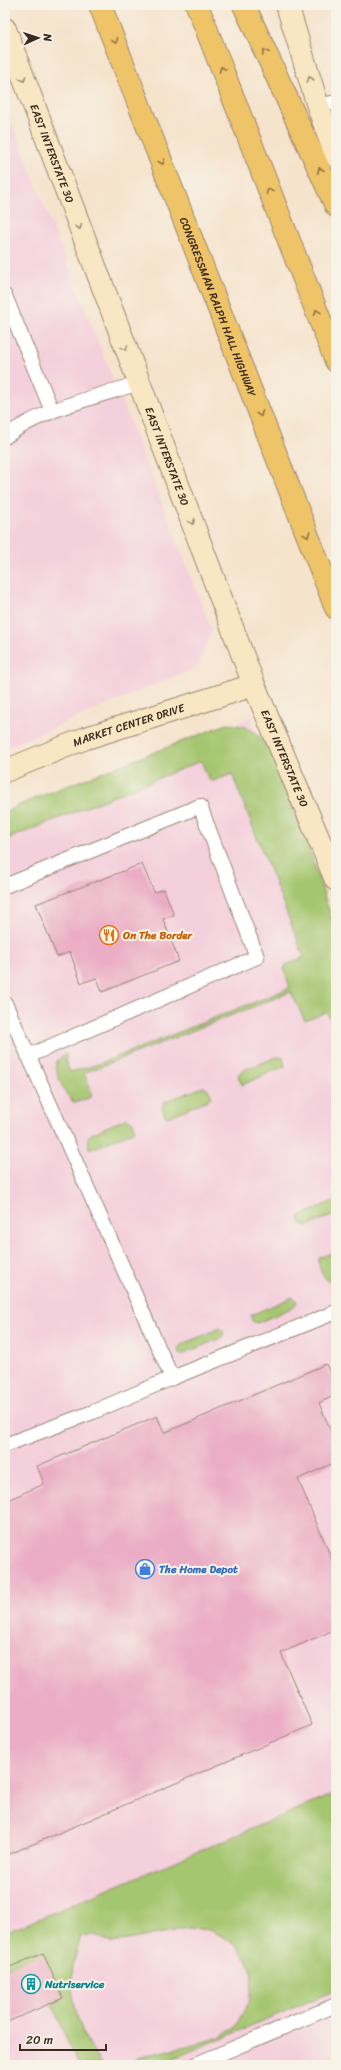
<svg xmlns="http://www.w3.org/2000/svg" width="341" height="2070" font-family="Sriracha,sans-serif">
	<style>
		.built { fill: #f4cfdc }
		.green { fill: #a5c66f; stroke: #707846 }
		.building { fill: #ebadc5 }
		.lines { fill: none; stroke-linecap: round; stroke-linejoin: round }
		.lane-casing { stroke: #988675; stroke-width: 16 }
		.secondary-casing { stroke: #988675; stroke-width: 24 }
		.highway-casing { stroke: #988675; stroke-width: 24 }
		.lane { stroke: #fff; stroke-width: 14 }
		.secondary { stroke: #f9e7c3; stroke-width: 22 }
		.highway { stroke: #efc469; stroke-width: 22 }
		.oneway { stroke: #8c6f40 }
		.oneway2 { stroke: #9a8870 }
		.labels { text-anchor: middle; stroke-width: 4; stroke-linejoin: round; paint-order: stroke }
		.street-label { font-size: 11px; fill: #3b2a1e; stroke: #f7f3e8 }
		.food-label { font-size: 11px; font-weight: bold; fill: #c56008; stroke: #f7f3e8; text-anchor: start }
		.shop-label { font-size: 11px; font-weight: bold; fill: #366cbe; stroke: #f7f3e8; text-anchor: start }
		.culture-label { font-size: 11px; font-weight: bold; fill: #0d838f; stroke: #f7f3e8; text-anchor: start }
	</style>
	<rect width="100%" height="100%" fill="#f7f3e8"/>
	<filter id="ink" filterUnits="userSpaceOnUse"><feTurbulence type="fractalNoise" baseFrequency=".025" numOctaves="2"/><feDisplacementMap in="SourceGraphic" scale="8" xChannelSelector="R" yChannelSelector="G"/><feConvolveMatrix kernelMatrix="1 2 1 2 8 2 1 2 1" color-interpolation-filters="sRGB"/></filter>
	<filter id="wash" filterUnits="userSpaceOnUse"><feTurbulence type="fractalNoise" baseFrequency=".012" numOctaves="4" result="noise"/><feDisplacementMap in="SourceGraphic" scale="16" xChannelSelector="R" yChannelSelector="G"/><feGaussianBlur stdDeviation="0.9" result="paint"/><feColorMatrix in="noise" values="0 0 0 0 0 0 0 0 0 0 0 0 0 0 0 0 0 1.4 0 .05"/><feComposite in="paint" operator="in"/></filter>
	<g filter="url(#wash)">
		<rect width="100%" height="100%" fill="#f5e3cc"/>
		<path class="built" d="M5 106 212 630 197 667 5 748Z
			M251 717 336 930V2065H5V826Z"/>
		<path class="green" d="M227 724 244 726 255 732 268 745 303 830 336 932V1034L327 1012 305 1021 291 992 84 1073 92 1093 91 1097 75 1103C67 1099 55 1074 56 1064 57 1059 61 1057 65 1054L67 1056 65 1060 70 1072 96 1065 290 988 284 969 286 965 304 957 232 774 213 781 209 780 201 761 5 840V812L28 801Z
			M277 1057 283 1058 285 1066 242 1085 238 1076 241 1071Z
			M203 1087 208 1089 211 1095 210 1099 168 1117 165 1116 162 1108 164 1102Z
			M127 1118 133 1122 135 1128 134 1131 92 1149 89 1148 88 1137 91 1134Z
			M336 1200V1214L308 1226 302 1225 299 1219 300 1216Z
			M336 1251V1286C324 1280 318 1271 319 1258Z
			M293 1297 297 1301 294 1307 257 1323 252 1321 251 1315Z
			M220 1328 224 1333 221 1338 181 1355 179 1354 178 1348 181 1345Z
			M336 1793V1990L158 2065H129L138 2057 204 2042 219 2037 234 2028 249 2003 252 1975 246 1958 238 1948 224 1937 209 1930 189 1928 112 1943 95 1935 81 1936C77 1950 72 1964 72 1978 72 2009 83 2041 102 2065H79L70 2047 52 2004 63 1998 43 1954 5 1969V1933Z"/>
		<g id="blocks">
			<path class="building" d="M142 864 154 892 164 889 174 915 163 919 179 961 102 992 97 978 81 983 70 952 57 957 36 904Z
				M326 1364 336 1388V1395L319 1403 336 1443V1462L298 1479 336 1569V1629L281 1653 312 1725 5 1856V1501L44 1484 37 1466 157 1416 164 1433Z
				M43 1953 63 1998 5 2023V1969Z"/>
		</g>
	</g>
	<g filter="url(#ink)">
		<use href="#blocks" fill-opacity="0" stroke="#988675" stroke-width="1"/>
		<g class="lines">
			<g class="lane-casing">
				<path id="lane" d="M318 106 336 102
					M5 296 52 411
					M5 437C44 408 93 398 139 383
					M5 886 200 806 257 957 28 1056
					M5 1003 172 1378 336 1312
					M5 1445 93 1412 172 1378
					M194 2065 336 2005"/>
			</g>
			<g class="secondary-casing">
				<g id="secondary">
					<path d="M287 5 318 106 336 156"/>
					<path id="s1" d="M5 29 254 685 336 880"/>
					<path id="s2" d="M5 771 86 738 254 685"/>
				</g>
			</g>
			<g class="highway-casing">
				<g id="highway">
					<path id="s3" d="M100 5 336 608"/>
					<path d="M197 5 336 361"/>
					<path d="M244 5 336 206"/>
				</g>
			</g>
			<use href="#lane" class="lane"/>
			<use href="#secondary" class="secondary"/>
			<use href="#highway" class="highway"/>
		</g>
		<defs><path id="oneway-chevron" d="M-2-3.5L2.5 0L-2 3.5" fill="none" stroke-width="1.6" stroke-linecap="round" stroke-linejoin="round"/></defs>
		<g class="oneway">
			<use href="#oneway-chevron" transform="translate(115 41) rotate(69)"/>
			<use href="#oneway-chevron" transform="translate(265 52) rotate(-115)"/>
			<use href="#oneway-chevron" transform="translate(222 69) rotate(-111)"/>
			<use href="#oneway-chevron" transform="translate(162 162) rotate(69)"/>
			<use href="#oneway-chevron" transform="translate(320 170) rotate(-115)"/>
			<use href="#oneway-chevron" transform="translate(269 191) rotate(-111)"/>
			<use href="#oneway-chevron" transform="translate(317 312) rotate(-111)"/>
			<use href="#oneway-chevron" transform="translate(260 414) rotate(69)"/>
			<use href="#oneway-chevron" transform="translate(307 535) rotate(69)"/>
		</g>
		<g class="oneway2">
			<use href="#oneway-chevron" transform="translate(23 79) rotate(70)"/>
			<use href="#oneway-chevron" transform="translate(310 79) rotate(-107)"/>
			<use href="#oneway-chevron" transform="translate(79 227) rotate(69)"/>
			<use href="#oneway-chevron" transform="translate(125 348) rotate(69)"/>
			<use href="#oneway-chevron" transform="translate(192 522) rotate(69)"/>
		</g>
	</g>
	<defs>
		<g id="restaurant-ring" transform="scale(1)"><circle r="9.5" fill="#f7f3e8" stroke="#e8710a" stroke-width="1.5"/><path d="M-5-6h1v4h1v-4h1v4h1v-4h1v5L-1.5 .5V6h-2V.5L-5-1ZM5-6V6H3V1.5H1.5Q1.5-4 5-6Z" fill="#e8710a"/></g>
		<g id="shop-ring" transform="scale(1)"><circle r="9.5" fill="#f7f3e8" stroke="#3f7fe0" stroke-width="1.5"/><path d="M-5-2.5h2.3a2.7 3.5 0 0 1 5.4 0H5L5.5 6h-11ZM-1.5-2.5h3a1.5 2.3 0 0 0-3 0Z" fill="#3f7fe0"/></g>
		<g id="building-ring" transform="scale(1)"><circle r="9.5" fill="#f7f3e8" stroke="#0f9aa8" stroke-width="1.5"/><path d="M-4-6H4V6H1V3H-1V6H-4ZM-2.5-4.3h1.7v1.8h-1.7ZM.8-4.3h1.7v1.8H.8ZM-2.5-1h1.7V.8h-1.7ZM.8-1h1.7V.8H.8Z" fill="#0f9aa8"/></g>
	</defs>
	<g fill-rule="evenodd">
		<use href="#restaurant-ring" x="109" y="935"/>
		<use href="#shop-ring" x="145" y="1569"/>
		<use href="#building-ring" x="31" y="1984"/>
	</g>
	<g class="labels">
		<g class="street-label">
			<text dy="4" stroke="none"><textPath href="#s1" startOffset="133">EAST INTERSTATE 30</textPath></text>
			<text dy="4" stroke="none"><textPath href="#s3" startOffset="324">CONGRESSMAN RALPH HALL HIGHWAY</textPath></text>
			<text dy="4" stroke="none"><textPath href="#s1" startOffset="457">EAST INTERSTATE 30</textPath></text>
			<text dy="4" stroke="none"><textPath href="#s2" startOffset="132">MARKET CENTER DRIVE</textPath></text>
			<text dy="4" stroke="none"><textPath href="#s1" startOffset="781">EAST INTERSTATE 30</textPath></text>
		</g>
		<g class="food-label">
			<text x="123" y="939">On The Border</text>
		</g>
		<g class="shop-label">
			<text x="159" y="1573">The Home Depot</text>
		</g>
		<g class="culture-label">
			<text x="45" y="1988">Nutriservice</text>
		</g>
	</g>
	<rect width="341" height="2070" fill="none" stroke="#f7f3e8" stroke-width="20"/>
	<g transform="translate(38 38) rotate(87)" stroke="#f7f3e8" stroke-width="3" paint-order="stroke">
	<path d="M0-3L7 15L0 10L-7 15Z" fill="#3b2a1e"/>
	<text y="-6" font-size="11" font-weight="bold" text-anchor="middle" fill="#3b2a1e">N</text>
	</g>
	<path d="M20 2044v6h86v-6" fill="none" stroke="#3b2a1e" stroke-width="2"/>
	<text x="26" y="2044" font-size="12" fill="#3b2a1e" stroke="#f7f3e8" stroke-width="3" paint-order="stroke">20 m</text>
</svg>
